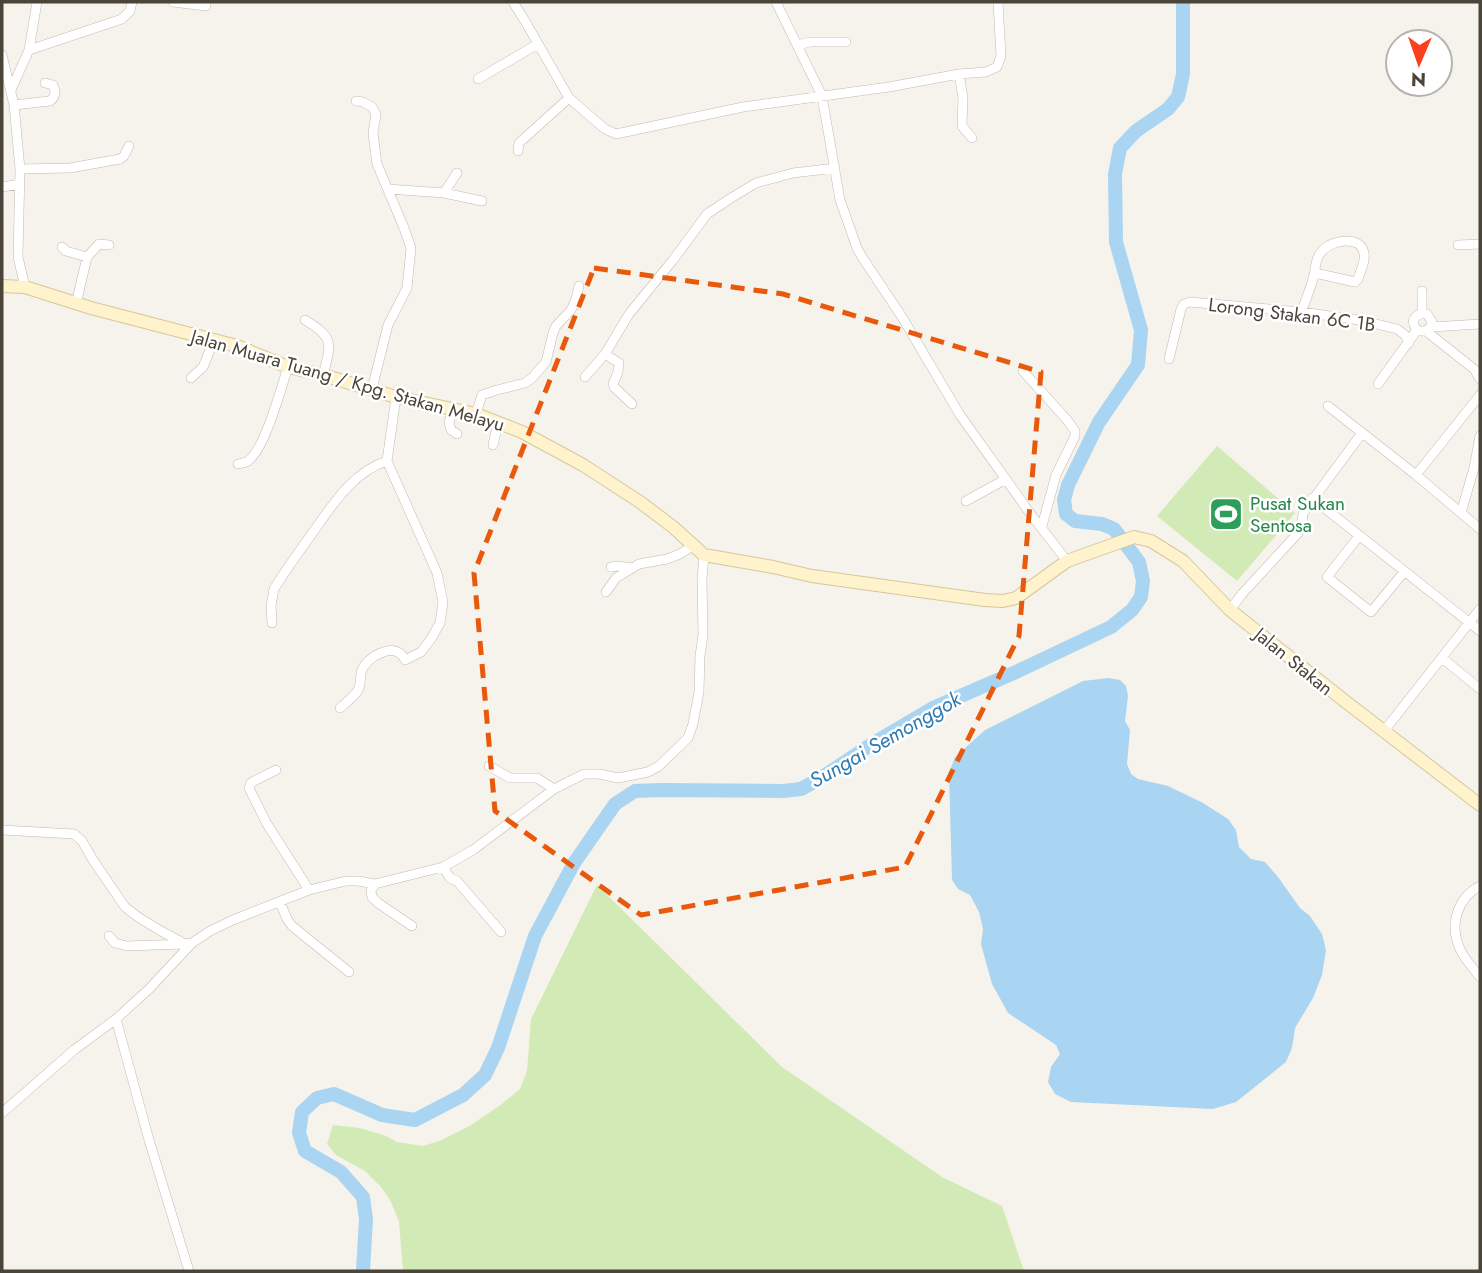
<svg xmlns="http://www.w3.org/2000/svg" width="1482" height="1273" font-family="Jost,sans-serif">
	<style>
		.green { fill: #d2eab5 }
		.water { fill: #a9d4f2 }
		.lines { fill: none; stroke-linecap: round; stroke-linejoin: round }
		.river { stroke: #a9d4f2; stroke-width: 14 }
		.street-casing { stroke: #c2bbae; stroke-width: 10 }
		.secondary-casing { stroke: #d6c79b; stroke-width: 14 }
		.street { stroke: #fff; stroke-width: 9 }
		.secondary { stroke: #fff3cd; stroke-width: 12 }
		.marked { fill: none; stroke: #e8590c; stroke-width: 5; stroke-dasharray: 14 9; stroke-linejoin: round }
		.labels { text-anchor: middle; stroke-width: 5; stroke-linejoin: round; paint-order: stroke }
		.street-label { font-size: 19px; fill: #4b4439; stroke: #fff }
		.leisure-label { font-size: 19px; fill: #27864d; stroke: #fff; text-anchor: start }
		.water-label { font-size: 21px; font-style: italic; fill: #2e7ab2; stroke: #fff }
	</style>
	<rect width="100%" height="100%" fill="#f6f3ec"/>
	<path class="green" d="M1217 446 1295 513 1237 581 1157 516Z
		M597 885 782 1067 942 1177 1002 1206 1024 1271H403L399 1221 390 1200 381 1187 365 1171 336 1155 327 1144 333 1125 360 1128 386 1136 397 1142 423 1146 442 1140 471 1125 502 1104 520 1089 527 1071 531 1019Z"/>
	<path class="water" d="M1109 678 1120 680 1126 686 1128 696 1125 721 1130 730 1127 764 1131 774 1138 779 1168 786 1203 803 1228 819 1236 830 1239 847 1251 859 1265 862 1278 877 1300 908 1310 916 1322 934 1326 950 1322 975 1313 998 1295 1028 1292 1048 1286 1062 1236 1102 1213 1109 1071 1102 1055 1094 1048 1082 1051 1067 1060 1054 1056 1045 1008 1013 992 984 981 944 983 929 979 912 970 895 958 889 952 880 949 773 955 757 985 730 1083 681Z"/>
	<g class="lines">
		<path class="river" d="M363 1271 366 1219 363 1197 341 1172 305 1151 299 1133 302 1112 317 1098 334 1094 382 1115 415 1120 463 1095 485 1075 498 1048 535 936 574 863 615 804 635 791 662 790 783 791 801 789 821 778 872 744 933 708 1016 672 1111 627 1132 610 1141 597 1143 581 1139 562 1114 529 1102 524 1075 521 1066 514 1064 500 1068 485 1099 422 1138 365 1141 330 1116 242 1115 174 1120 148 1136 131 1168 109 1178 97 1183 74V2"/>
		<g class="street-casing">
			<path id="street" d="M173 2 206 6
				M513 2 525 21 569 98 605 129 616 134 743 107 889 87 959 74 986 72 997 67 1001 56 998 2
				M776 2 822 96 840 200 857 248 862 257 902 317 960 415 1032 516 1067 561
				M797 45 810 42H846
				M29 50 122 19 130 11 132 2
				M2 55 14 105 20 169 18 257 25 287
				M959 74 963 98 962 126 972 138
				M478 79 538 44
				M11 90 29 50 37 2
				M356 101 363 102 372 107 376 114 373 133 377 164 404 228 411 248 407 288 388 325 372 389
				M14 105 50 101C56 97 56 91 53 85L45 83
				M518 151 519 143 569 98
				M20 169 70 168 120 159 124 156 129 146
				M2 187 20 184
				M388 189 444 193 482 201
				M444 193 457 173
				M1458 245 1480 244
				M62 247 66 251 87 257
				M76 304 87 257 99 244 109 245
				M1301 312C1306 300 1311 287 1314 275 1316 266 1315 258 1323 250 1332 240 1361 235 1364 253 1366 261 1360 272 1358 279L1355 282 1315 273
				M1422 313V291
				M305 320C335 338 331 344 323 375
				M1431 327 1432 322 1427 314C1404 311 1414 342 1431 327L1480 324
				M1426 331 1474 369 1480 379
				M605 354 619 363 618 372 613 384 614 387 632 404
				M1169 359 1181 309 1184 304 1190 302 1301 312 1360 320 1397 329 1405 335 1409 343
				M1023 371 1067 420 1075 431V436L1056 475 1042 526
				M585 377 605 354 629 314 673 260 707 214 731 198 756 183 793 173 835 168
				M191 378 203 367 214 340
				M1378 384 1417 330
				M1328 406 1416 475 1480 529
				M453 409 449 422 451 430 457 434
				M476 414 482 395 497 390 525 383 532 378 546 362 553 333 556 326 571 310 576 299 579 286
				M493 445 498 423
				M238 464C242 463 245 463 248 461 265 449 281 388 288 367
				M1416 475 1480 395
				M1312 498 1480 631
				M966 501 1006 479
				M1461 513 1474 468 1480 436
				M1359 536 1327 577 1371 612 1404 572
				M611 567 617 566 632 568
				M606 592 616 578 639 564 667 559 680 554 694 545
				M1230 610 1242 594 1299 532 1302 524 1303 513 1362 433
				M272 623 271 606 274 589C285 571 298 553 311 535 331 507 352 472 387 461
				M1442 658 1480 689
				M340 708C346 703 352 698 357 692 363 684 358 674 364 666 374 653 397 642 405 660L421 652 431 639 440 623 443 602 437 573 387 461 396 397
				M1384 731 1480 609
				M489 766 510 778H537L554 789
				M276 770 254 781 251 783 249 788 267 824 309 890
				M2 830 74 834 82 841 93 860 125 907 138 917 161 931 185 944 192 943
				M443 867 450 878 457 881 501 932
				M375 884 371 890 372 897 378 903 412 926
				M1480 886C1457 898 1449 925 1460 949 1465 960 1473 968 1480 977
				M280 902 287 919 292 926 349 972
				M109 936 115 943 127 946 184 944
				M116 1019 149 1140 189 1271
				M2 1113 74 1050 116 1019 149 989 192 943 210 931 233 920 309 890 346 881H358L375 884 443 867 473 850 554 789 584 774H599L618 778 648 772 659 766 688 738 693 724 699 692 700 656 703 635 702 579 704 555"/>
		</g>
		<g class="secondary-casing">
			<path id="secondary" d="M2 286 25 287 91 308 237 346 288 367 323 375 396 397 476 414 522 432 583 465 640 502 673 527 704 555 773 567 812 576 985 600 1003 601 1016 598 1067 561 1134 537 1151 541 1183 561 1230 610 1346 702 1480 805"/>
		</g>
		<use href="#street" class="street"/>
		<use href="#secondary" class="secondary"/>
	</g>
	<path class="marked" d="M594 268 783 294 1041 372 1019 636 905 867 641 915 495 811 474 573Z"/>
	<defs>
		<g id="stadium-square" transform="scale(1.75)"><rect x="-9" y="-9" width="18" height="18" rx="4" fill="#2e9e5b" stroke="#fff"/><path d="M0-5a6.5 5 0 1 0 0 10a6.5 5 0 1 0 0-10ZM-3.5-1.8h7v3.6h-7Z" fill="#fff"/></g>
	</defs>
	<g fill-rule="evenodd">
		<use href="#stadium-square" x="1226" y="514"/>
	</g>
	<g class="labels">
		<g class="street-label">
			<text transform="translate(1292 314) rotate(7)" y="7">Lorong Stakan 6C 1B</text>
			<text transform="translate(348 380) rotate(16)" y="7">Jalan Muara Tuang / Kpg. Stakan Melayu</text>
			<text transform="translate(1294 661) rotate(39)" y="7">Jalan Stakan</text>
		</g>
		<g class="leisure-label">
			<text x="1250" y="510">Pusat Sukan<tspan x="1250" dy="22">Sentosa</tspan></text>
		</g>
		<g class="water-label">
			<text transform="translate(885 740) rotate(-30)" y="7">Sungai Semonggok</text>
		</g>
	</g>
	<rect width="1482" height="1273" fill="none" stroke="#4b4439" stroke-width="7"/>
	<g transform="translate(1419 63) rotate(182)"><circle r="33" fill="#ffffff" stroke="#b7b4b0" stroke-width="2"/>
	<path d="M0-5L12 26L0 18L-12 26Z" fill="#fc3f1d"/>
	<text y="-10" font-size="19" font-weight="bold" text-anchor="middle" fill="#4b4439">N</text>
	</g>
</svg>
